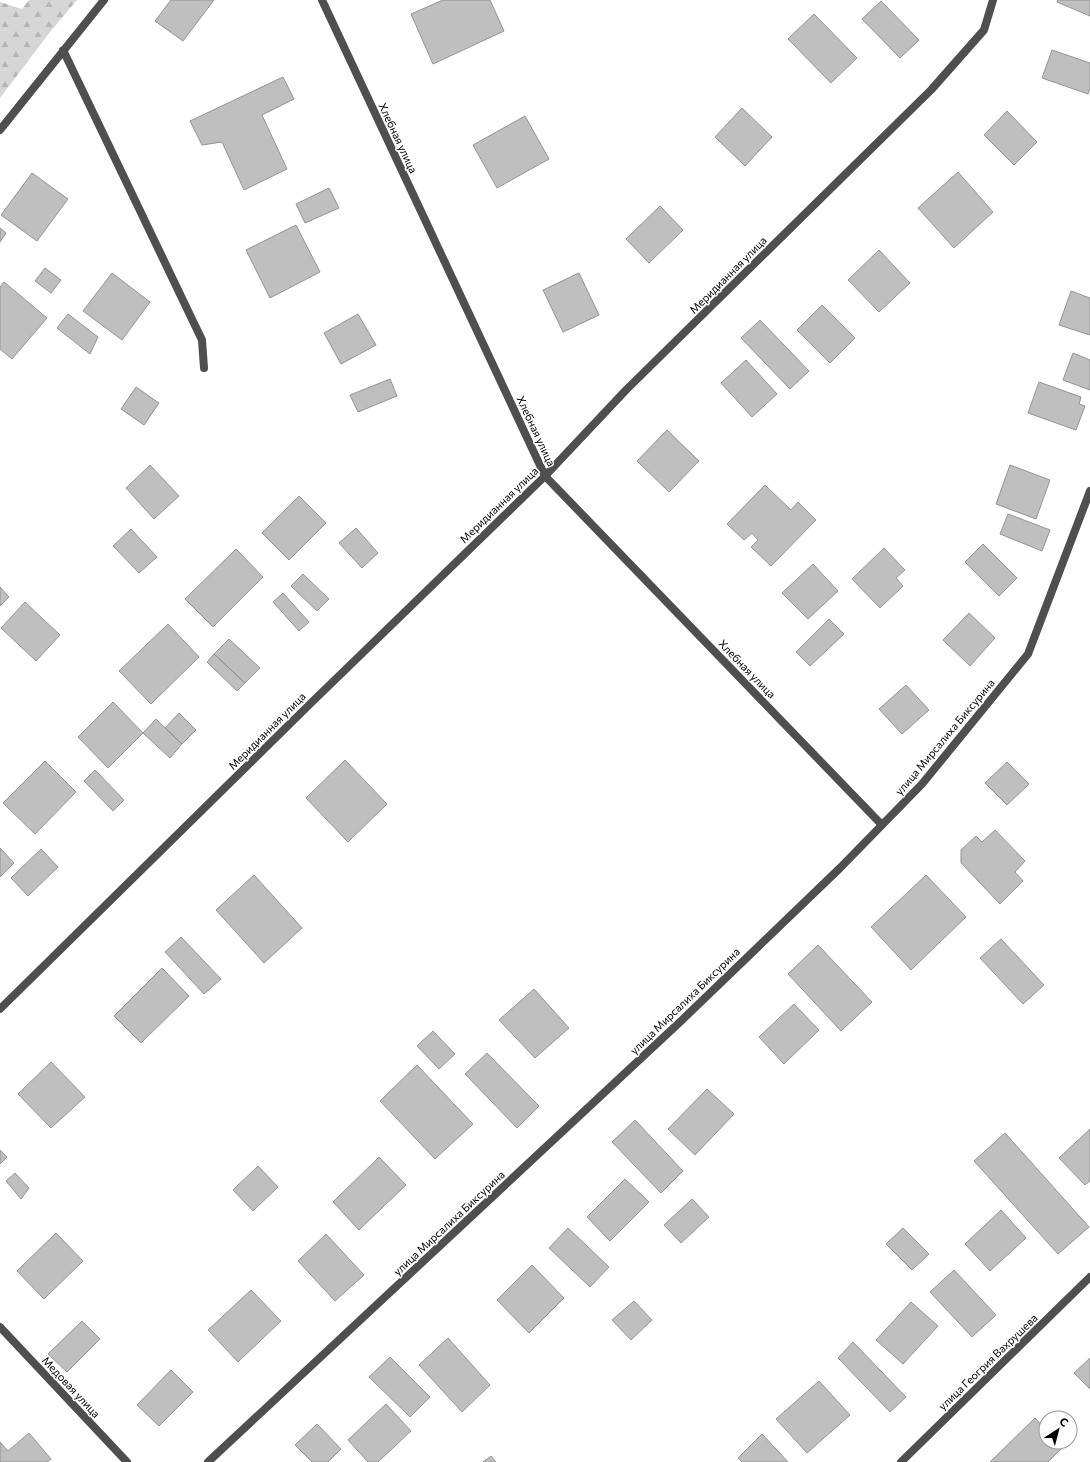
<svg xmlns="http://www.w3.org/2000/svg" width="1090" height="1462" font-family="Commissioner,sans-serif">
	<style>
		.forest { fill: url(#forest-firs) }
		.building { fill: #bfbfbf; stroke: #939393 }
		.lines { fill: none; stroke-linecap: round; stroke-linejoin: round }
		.street { stroke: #4f4f4f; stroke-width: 8 }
		.labels { text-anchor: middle; stroke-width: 3; stroke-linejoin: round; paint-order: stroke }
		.street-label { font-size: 11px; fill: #000; stroke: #fff }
	</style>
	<defs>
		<pattern id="forest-firs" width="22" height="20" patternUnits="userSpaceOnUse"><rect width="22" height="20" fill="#d6d6d6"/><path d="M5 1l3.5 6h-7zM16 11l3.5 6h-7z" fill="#b6b6b6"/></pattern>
	</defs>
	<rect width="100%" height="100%" fill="#fff"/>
	<path class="forest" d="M29 0H77L50 32 0 98V2L22 9Z"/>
	<path class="building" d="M171 0H214L183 41 155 21Z
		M443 0H490L504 31 433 64 411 14Z
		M1058 0H1090V16L1057 2Z
		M881 1 919 40 900 58 862 19Z
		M814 14 857 58 831 83 788 39Z
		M1052 50 1090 63V88L1088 94 1042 78Z
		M283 77 294 99 262 115 287 169 244 190 222 142 202 145 190 121Z
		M742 108 772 137 745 166 715 137Z
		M1007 111 1037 142 1014 165 984 135Z
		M525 116 549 159 497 188 473 145Z
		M958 172 993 212 954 248 918 208Z
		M32 173 68 199 37 241 1 215Z
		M329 188 339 208 305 223 296 204Z
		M660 206 683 230 649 263 626 239Z
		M296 225 320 272 270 298 246 250Z
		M0 228 6 233 0 242Z
		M879 250 910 283 879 312 848 280Z
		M45 268 61 280 51 293 35 281Z
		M112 273 150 302 122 340 83 311Z
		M579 273 599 315 563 332 543 290Z
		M4 282 47 318 12 359 0 349V287Z
		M1071 291 1090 298V335L1059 325Z
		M822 305 855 338 830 363 797 330Z
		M68 314 98 337 90 354 57 328Z
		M358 314 376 345 341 364 324 333Z
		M760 320 809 371 790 389 741 338Z
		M1073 353 1090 360V390L1063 380Z
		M746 360 777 394 752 417 721 383Z
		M390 379 397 396 358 412 350 395Z
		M1039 382 1081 397 1079 404 1085 406 1076 430 1028 413Z
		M136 387 159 403 144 425 121 409Z
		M667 430 699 461 669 492 637 461Z
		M150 465 179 496 154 519 126 488Z
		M1010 465 1050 480 1036 519 996 504Z
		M765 485 791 510 798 502 816 520 771 566 751 547 758 540 752 533 744 540 727 524Z
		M299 496 326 523 289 560 262 533Z
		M1008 514 1050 530 1042 551 1000 534Z
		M356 528 378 553 362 568 339 543Z
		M131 529 157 557 139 573 113 546Z
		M983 544 1017 578 999 596 965 562Z
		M884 548 905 570 896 578 903 586 880 608 852 579Z
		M236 549 263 577 213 627 185 599Z
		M813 564 838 591 808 619 782 593Z
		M303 574 329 599 317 611 291 586Z
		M0 587 9 597 0 606Z
		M283 593 309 622 299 631 273 602Z
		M25 602 60 635 36 661 1 628Z
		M969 613 995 638 970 666 943 640Z
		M829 619 844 634 810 666 796 652Z
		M168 624 199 657 151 704 119 671Z
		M229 639 260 668 245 683 214 654Z
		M214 654 245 683 237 691 207 662Z
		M906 685 929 710 902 734 879 709Z
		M113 702 143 733 108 768 78 737Z
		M179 713 196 730 182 744 165 728Z
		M156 719 182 744 170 758 143 733Z
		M345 760 387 804 348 842 306 798Z
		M45 761 76 792 35 834 3 803Z
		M1007 762 1029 784 1007 805 985 783Z
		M95 770 124 800 113 811 84 781Z
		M995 830 1025 861 1015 872 1023 881 1000 904 961 863V850L976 836 982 842Z
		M0 848 14 863 0 877Z
		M41 849 58 867 28 896 11 878Z
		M254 875 302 928 264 963 216 910Z
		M926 875 966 917 911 970 871 927Z
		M181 937 221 979 204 994 165 952Z
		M1001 939 1044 985 1023 1004 980 958Z
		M818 945 872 1002 841 1031 788 974Z
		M162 968 189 996 141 1043 114 1016Z
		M534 989 569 1028 535 1058 499 1020Z
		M794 1004 819 1030 784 1064 759 1037Z
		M433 1031 455 1054 439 1069 417 1046Z
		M487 1053 539 1106 517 1128 465 1074Z
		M51 1062 85 1097 51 1128 18 1094Z
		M417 1065 473 1124 435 1159 380 1101Z
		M707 1089 734 1114 695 1155 668 1129Z
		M635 1120 683 1171 661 1193 612 1142Z
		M1090 1129V1181L1085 1185 1059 1158Z
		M1005 1133 1089 1227 1058 1254 974 1161Z
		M0 1150 7 1157 0 1164Z
		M379 1157 406 1185 359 1230 333 1202Z
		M258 1166 278 1187 253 1211 233 1190Z
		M15 1173 29 1188 21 1199 6 1181Z
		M625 1179 649 1202 610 1241 587 1217Z
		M692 1199 709 1217 681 1243 664 1225Z
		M1001 1210 1026 1238 990 1271 965 1244Z
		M568 1228 609 1267 590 1287 549 1248Z
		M903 1228 929 1254 912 1270 886 1244Z
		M56 1233 83 1261 44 1299 17 1271Z
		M326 1234 364 1275 335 1301 298 1261Z
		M532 1265 564 1298 529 1333 497 1300Z
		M954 1270 996 1315 972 1337 930 1292Z
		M251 1290 281 1321 238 1362 208 1330Z
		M634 1301 652 1320 631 1340 612 1320Z
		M911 1302 938 1326 903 1364 876 1340Z
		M82 1321 100 1339 67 1372 48 1354Z
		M448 1338 490 1385 462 1412 419 1365Z
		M853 1342 906 1397 890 1412 838 1358Z
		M390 1357 430 1397 410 1417 369 1377Z
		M1090 1358V1389L1074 1373Z
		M171 1370 193 1392 159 1426 137 1405Z
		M819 1381 850 1415 807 1453 776 1419Z
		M386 1404 411 1431 378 1462H368L348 1440Z
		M1035 1418 1046 1430V1442H1058L1063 1447 1048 1462H990Z
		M317 1424 341 1449 328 1462H312L295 1445Z
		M29 1433 51 1459 47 1462H0V1442L8 1451Z
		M762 1434 788 1462H742L738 1458Z
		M491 1456 496 1462H483Z"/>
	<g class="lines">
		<path class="street" d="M322 0 545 476 882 825
			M63 50 202 340 204 368
			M0 130 104 0
			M0 1009 311 703 545 476 626 390 931 90 984 30 993 0
			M0 1327 127 1462
			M208 1462 681 1021 840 868 922 784 1028 654 1090 491
			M901 1462 1090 1277"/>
	</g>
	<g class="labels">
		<g class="street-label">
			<text transform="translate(398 138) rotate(65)" y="4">Хлебная улица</text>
			<text transform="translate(728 275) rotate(-45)" y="4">Меридианная улица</text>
			<text transform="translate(536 431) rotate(65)" y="4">Хлебная улица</text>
			<text transform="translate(499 505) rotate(-44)" y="4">Меридианная улица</text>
			<text transform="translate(747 669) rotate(46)" y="4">Хлебная улица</text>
			<text transform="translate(267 731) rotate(-45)" y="4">Меридианная улица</text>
			<text transform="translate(945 737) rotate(-50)" y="4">улица Мирсалиха Биксурина</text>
			<text transform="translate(685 1001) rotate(-44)" y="4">улица Мирсалиха Биксурина</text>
			<text transform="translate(449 1223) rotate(-43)" y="4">улица Мирсалиха Биксурина</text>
			<text transform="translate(988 1362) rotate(-44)" y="4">улица Геогрия Вахрушева</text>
			<text transform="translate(71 1387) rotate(47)" y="4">Медовая улица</text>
		</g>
	</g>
	<g transform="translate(1058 1430) rotate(36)"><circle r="19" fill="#ffffff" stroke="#999999"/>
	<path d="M0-3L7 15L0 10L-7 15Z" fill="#000000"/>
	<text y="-6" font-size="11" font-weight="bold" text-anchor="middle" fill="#000000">С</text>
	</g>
</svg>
